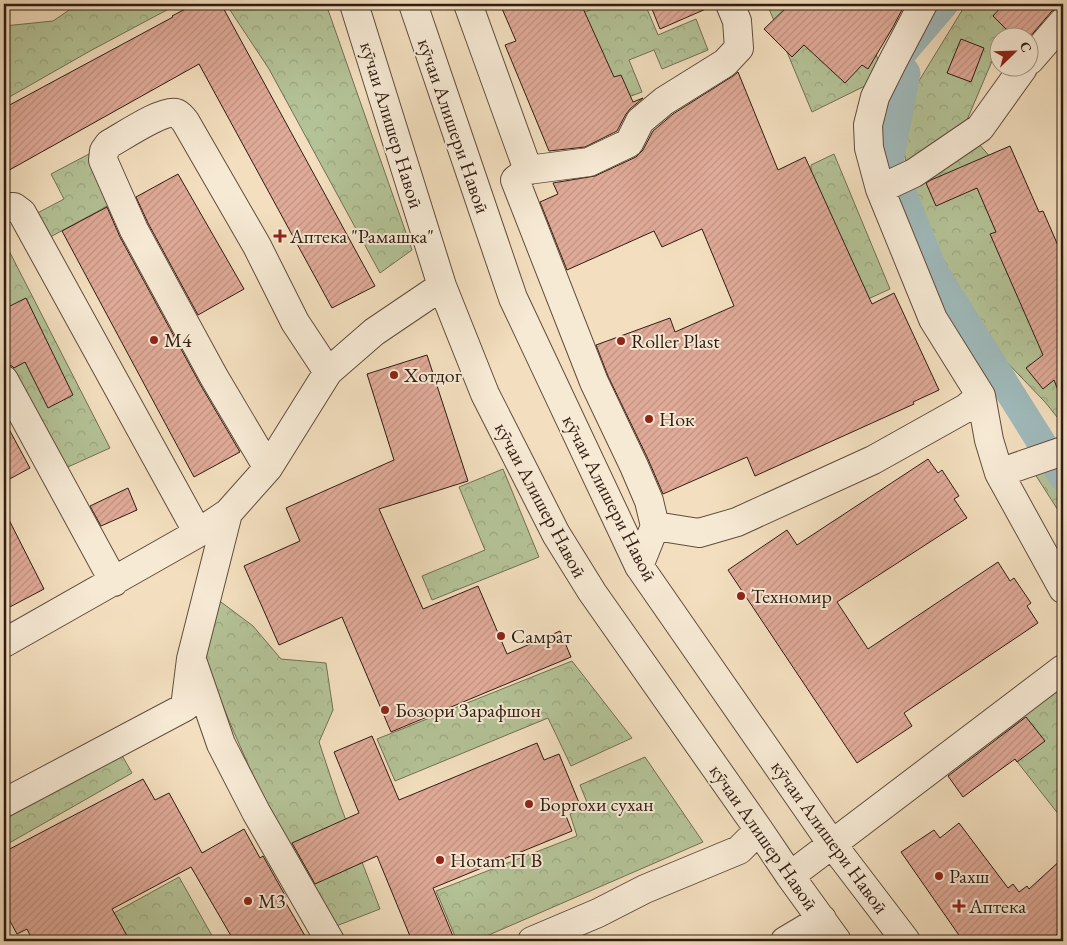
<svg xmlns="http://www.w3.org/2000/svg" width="1067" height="945" font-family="'EB Garamond',serif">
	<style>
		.forest { fill: url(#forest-crowns); stroke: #727054 }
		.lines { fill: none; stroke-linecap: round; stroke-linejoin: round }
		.canal { stroke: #9fbabb; stroke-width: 29 }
		.building { fill: url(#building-hatch); stroke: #301c12 }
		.minor-casing { stroke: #614d3d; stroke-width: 30 }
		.minor { stroke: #f7ead5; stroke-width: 28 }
		.poi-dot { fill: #8f2418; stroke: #f7ead5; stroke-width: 2 }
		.labels { text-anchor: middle; stroke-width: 4; stroke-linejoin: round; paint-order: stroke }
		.street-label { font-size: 20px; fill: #301c12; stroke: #f7ead5 }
		.poi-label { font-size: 20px; fill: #301c12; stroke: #f7ead5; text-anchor: start }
	</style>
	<defs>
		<pattern id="forest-crowns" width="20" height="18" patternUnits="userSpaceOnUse" patternTransform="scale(1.25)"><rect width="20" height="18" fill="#b4c397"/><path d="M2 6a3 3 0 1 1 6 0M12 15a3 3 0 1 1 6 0" fill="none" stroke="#9ba781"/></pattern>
		<pattern id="building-hatch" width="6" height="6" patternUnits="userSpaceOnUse" patternTransform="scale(1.25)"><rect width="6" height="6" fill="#e0aa98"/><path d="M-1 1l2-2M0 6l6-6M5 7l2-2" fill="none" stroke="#c09282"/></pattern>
	</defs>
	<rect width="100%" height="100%" fill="#f3dfbf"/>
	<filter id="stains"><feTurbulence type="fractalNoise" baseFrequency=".004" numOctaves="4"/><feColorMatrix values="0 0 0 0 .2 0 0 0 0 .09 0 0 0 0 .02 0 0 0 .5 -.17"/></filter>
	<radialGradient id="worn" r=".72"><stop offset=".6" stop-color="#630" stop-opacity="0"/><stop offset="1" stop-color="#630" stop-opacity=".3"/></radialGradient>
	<path class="forest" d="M78 4H178L90 51 4 100V26L53 21Z
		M226 4H326L412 250 380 273 269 69Z
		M605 4H645L658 35 696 19 708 50 662 69 654 50 629 60 642 92 620 100 575 16Z
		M767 4H892L866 20 883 77 812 112Z
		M966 4H1036L1006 37 1000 38 999 45 998 47 964 127 906 163 898 115Z
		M978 143 1007 176 1046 244 1063 258V421L1061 422 1045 402 971 325 915 218V183Z
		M89 154 115 202 41 242 28 218 64 199 51 174Z
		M834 154 890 289 811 325V165Z
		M4 241 110 448 59 471 4 391Z
		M1063 460V518L1033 471Z
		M503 469 539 557 432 600 422 576 485 550 459 487Z
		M209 593 253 626 281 659 326 663 333 710 319 742 339 802 380 909 331 928 271 817 230 723 205 662Z
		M572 661 632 738 571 766 548 718 395 781 377 739Z
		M1063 687V820L997 736Z
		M115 743 132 773 4 846V805Z
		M645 757 703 842 475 941H457L436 891 577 836 570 814 588 805 580 785Z
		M179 877 215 941H63Z"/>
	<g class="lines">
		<path class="canal" d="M944 4 896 60 906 73 889 161 933 270 1063 477"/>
	</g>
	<path class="building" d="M195 4H221L375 286 332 308 199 64 4 173V108L173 17 172 16Z
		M500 4H581L614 77 621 75 633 102 643 98 630 109 626 114 617 131 585 147 549 151 505 45 516 41Z
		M650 4H715V5L660 29Z
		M790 4H905L893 27 868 69 862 65 845 83 804 45 792 57 764 29Z
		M1004 4H1063V7H1057L1051 12 1029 38H1015L993 16Z
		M961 39 984 48 971 82 947 73Z
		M738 72 778 170 805 157 872 304 894 293 939 390 913 402 914 404 755 476 747 457 663 494 648 459 608 376 596 345 670 318 675 332 734 306 702 229 662 247 654 231 567 270 540 202 558 194 553 183 595 176 636 157 643 150 653 131 673 114 733 76Z
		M1010 146 1039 212 1043 211 1063 257V403L1054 380 1043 389 1026 368 1043 355 990 234 996 232 977 188 936 206 926 183 931 180Z
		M178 174 244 289 198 315 148 223 136 197Z
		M107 207 120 237 200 384 240 452 194 477 62 231Z
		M26 298 73 395 48 408 25 362 14 368 12 366 4 364V309Z
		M427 355 468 481 379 509 423 609 478 586 507 654 560 631 571 657 391 732 342 617 279 645 244 566 300 541 286 508 394 460 367 374Z
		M4 420 30 468 4 482Z
		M928 459 938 473 942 470 959 496 954 499 967 518 837 602 868 649 998 562 1010 581 1014 578 1031 603 1027 606 1038 623 904 713 912 726 857 763 728 570 787 530 797 545Z
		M128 488 137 510 101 526 90 506Z
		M4 510 44 589 4 610Z
		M1026 717 1045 741 1017 762 1015 759 963 797 948 776Z
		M372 736 399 800 537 743 544 760 559 754 580 805 564 811 572 831 433 888 455 941H412L377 856 315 884 292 843 359 813 334 752Z
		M143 779 155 800 169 793 202 853 244 829 260 858 263 856 286 897 283 898 308 941H234L191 867 112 909 130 941H33L27 929 17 934 4 910V852Z
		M959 823 1008 888 1013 884 1019 892 1027 886 1029 889 1063 858V929L1049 941H963L901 852 934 830 940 838Z"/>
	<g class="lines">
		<g class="minor-casing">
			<path id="minor" d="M354 4 442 286 485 394 556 534 592 592 759 830 790 876 837 941
				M413 4 513 298 639 566 832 844 906 941
				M468 4 528 170 515 180 594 382 634 466 649 501 655 526 639 566
				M923 4 893 61 875 97 868 125 869 148 880 189 933 319 981 396 989 440 999 473 1063 451
				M1030 60 1063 22
				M528 170 589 162 629 143 640 121 664 101 725 63 739 48 737 21 730 4
				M880 189 914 173 980 128 1023 68
				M4 207H14L22 213 198 533
				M4 380 114 582
				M268 468 214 377 134 230 103 160 104 151 109 144C122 137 163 109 176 113 180 114 182 118 185 121L257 246 295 322 328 372
				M999 473 1063 589
				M655 526 699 533 737 522 873 460 966 408 981 396
				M4 643 198 533 228 513 268 468 328 372 374 332 442 286
				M193 663 221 744 256 812 330 941
				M4 803 185 707 191 659 228 513
				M790 876 1063 669
				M532 941 598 913 645 889 739 850 759 830
				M785 941 822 919"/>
		</g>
		<use href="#minor" class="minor"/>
	</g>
	<g class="poi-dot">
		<path d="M277.5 228.5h5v5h5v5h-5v5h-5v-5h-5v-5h5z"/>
		<circle cx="154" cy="340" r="5"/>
		<circle cx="621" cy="341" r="5"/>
		<circle cx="394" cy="375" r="5"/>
		<circle cx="649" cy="419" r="5"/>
		<circle cx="741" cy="596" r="5"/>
		<circle cx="501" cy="636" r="5"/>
		<circle cx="385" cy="710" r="5"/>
		<circle cx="529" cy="804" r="5"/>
		<circle cx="440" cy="860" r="5"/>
		<circle cx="939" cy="876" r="5"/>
		<circle cx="248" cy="901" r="5"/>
		<path d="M956.5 898.5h5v5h5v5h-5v5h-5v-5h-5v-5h5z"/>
	</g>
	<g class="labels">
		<g class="street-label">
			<text transform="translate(392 125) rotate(73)" y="7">кӯчаи Алишер Навоӣ</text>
			<text transform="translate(454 126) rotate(71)" y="7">кӯчаи Алишери Навоӣ</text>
			<text transform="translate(610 498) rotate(63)" y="7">кӯчаи Алишери Навоӣ</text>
			<text transform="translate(541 500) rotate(62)" y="7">кӯчаи Алишер Навоӣ</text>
			<text transform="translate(764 837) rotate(55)" y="7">кӯчаи Алишер Навоӣ</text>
			<text transform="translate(830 837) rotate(54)" y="7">кӯчаи Алишери Навоӣ</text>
		</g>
		<g class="poi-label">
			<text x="290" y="243">Аптека "Рамашка"</text>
			<text x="164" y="347">М4</text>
			<text x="631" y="348">Roller Plast</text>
			<text x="404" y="382">Хотдог</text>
			<text x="659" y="426">Нок</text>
			<text x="751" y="603">Техномир</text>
			<text x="511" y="643">Самрат</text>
			<text x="395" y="717">Бозори Зарафшон</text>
			<text x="539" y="811">Боргохи сухан</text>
			<text x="450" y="867">Hotam П В</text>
			<text x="949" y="883">Рахш</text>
			<text x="258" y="908">М3</text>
			<text x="969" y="913">Аптека</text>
		</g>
	</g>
	<rect width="1067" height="945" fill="none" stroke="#f3dfbf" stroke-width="20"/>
	<rect x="5" y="5" width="1057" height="935" fill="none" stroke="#301c12" stroke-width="2.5"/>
	<rect x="10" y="10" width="1047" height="925" fill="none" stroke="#301c12"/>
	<g transform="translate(1014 52) rotate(67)"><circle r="24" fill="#f7ead5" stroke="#a79887"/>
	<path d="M0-4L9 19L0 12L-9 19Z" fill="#8f2418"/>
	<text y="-8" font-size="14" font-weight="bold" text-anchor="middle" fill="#301c12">С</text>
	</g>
	<rect width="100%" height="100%" filter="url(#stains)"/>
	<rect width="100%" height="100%" fill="url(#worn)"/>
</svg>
